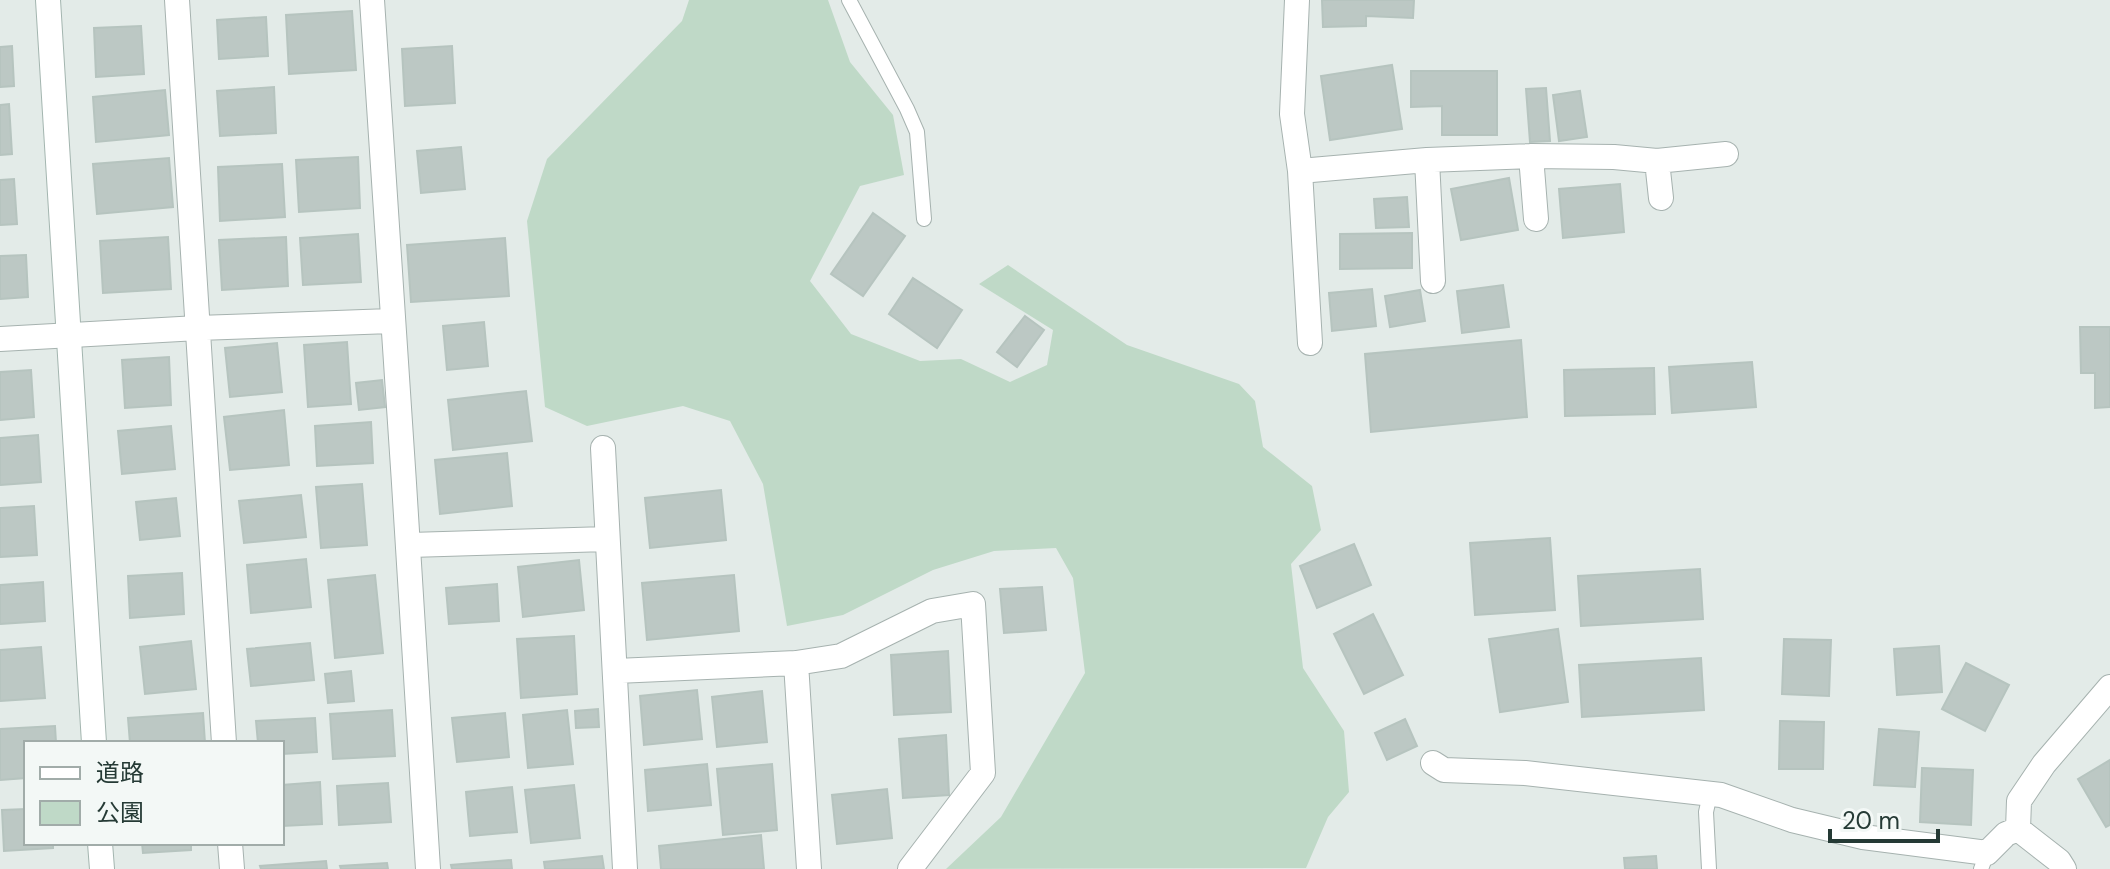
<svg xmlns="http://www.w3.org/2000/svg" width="2110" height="869" font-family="'DM Sans','Noto Sans JP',sans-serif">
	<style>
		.green { fill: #bfd9c7 }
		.building { fill: #bcc8c4; stroke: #b6c4bf; stroke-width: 2 }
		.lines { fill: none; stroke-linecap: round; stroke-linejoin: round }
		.lane-casing { stroke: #a6b2af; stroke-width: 16 }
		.street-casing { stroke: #a6b2af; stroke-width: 26 }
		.secondary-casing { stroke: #a3b5af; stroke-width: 26 }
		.lane { stroke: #fff; stroke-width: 14 }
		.street { stroke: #fff; stroke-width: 24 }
		.secondary { stroke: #fff; stroke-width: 24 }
	</style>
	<rect width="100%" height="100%" fill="#e3ebe8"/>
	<path class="green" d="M689 0H828L850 62 893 115 904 175 860 186 810 281 851 334 920 361 961 359 1010 382 1047 365 1053 330 979 284 1008 265 1127 345 1239 384 1255 401 1263 447 1312 486 1321 530 1291 564 1303 668 1344 731 1349 792 1328 817 1306 868 946 869 1001 817 1085 673 1073 578 1056 548 994 551 933 570 843 615 787 626 763 484 730 421 683 406 587 426 545 407 527 221 547 159 682 21Z"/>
	<path class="building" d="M1322 0H1414L1413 18 1366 16V26L1323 27Z
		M352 11 356 70 289 74 286 15Z
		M266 17 268 56 219 59 217 20Z
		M141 26 144 74 96 77 94 28Z
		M12 46 14 86 0 87V47Z
		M452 46 455 103 405 106 402 49Z
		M1392 65 1402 129 1330 140 1321 76Z
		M1411 71H1497V135H1442V106L1411 107Z
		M274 87 276 133 220 136 217 91Z
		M1546 88 1550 141 1530 142 1526 89Z
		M165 90 169 135 96 142 93 97Z
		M1580 91 1587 137 1559 141 1553 95Z
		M9 104 12 154 0 155V105Z
		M461 147 465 189 421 193 417 151Z
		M358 157 360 208 299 212 296 160Z
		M169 158 173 207 97 214 93 164Z
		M282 164 285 217 220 221 218 167Z
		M1509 178 1518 230 1461 240 1451 189Z
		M14 179 17 224 0 225V180Z
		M1620 184 1624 232 1563 238 1559 189Z
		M1407 197 1409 227 1376 228 1374 199Z
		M873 213 905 236 863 296 831 274Z
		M1412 233V268L1340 269V234Z
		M358 234 361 282 303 285 300 238Z
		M168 237 171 289 103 293 100 241Z
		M286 237 288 286 222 290 219 240Z
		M505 238 509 296 411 302 407 245Z
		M26 255 28 297 0 299V256Z
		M913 278 962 310 937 348 889 314Z
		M1503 285 1509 327 1462 333 1457 291Z
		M1372 289 1376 326 1332 331 1329 293Z
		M1420 290 1425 321 1390 327 1385 296Z
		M1025 316 1044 330 1017 367 997 352Z
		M484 322 488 366 447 370 443 326Z
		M2080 327H2110V407L2095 408V373H2081Z
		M1521 340 1527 417 1371 432 1365 354Z
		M347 342 351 404 308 407 304 345Z
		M277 343 282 392 230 397 225 348Z
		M169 357 171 405 125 408 122 360Z
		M1752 362 1756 407 1672 413 1669 367Z
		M1654 368 1655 414 1565 416 1564 370Z
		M31 370 34 417 0 420V372Z
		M382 380 385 407 359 410 356 383Z
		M526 391 532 441 453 450 448 400Z
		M284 410 289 465 230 470 224 417Z
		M371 422 373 463 317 466 315 426Z
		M171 426 175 469 122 474 118 431Z
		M38 435 41 482 0 485V438Z
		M507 453 512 506 440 514 435 460Z
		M362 484 367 545 321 548 316 487Z
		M721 490 726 540 650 548 645 498Z
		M301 495 306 537 244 543 239 501Z
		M176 498 180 536 140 540 136 502Z
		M34 506 37 555 0 557V508Z
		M1550 538 1555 610 1475 615 1470 543Z
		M1354 544 1371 585 1317 608 1300 566Z
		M306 559 311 607 251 613 247 565Z
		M579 560 584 610 523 617 518 567Z
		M1700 569 1703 619 1581 626 1578 576Z
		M182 573 184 614 130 618 128 576Z
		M375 575 383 653 335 658 328 580Z
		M734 575 739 631 647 640 642 583Z
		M43 582 45 621 0 624V585Z
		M497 584 499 621 449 624 446 588Z
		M1042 587 1046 630 1004 633 1000 589Z
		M1373 614 1403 675 1364 694 1334 634Z
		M1558 629 1568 702 1500 712 1489 639Z
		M574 636 577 694 521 698 517 639Z
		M1784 639 1831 640 1829 696 1782 694Z
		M191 641 196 689 145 694 140 647Z
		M310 643 314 680 251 686 247 649Z
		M1939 646 1942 692 1897 695 1894 649Z
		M41 647 45 698 0 701V650Z
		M948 651 951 712 894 715 891 655Z
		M1701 658 1704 710 1582 717 1579 665Z
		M1966 663 2009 685 1985 731 1942 709Z
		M351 671 354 701 328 703 325 674Z
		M697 690 702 739 644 745 640 696Z
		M762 691 767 742 717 747 712 697Z
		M598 709 599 727 576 728 575 711Z
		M392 710 395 756 333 759 330 714Z
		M567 710 573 764 528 768 523 715Z
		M203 713 205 743H130L128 718Z
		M505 713 509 757 457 762 452 718Z
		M315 718 317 752 282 754V743H258L256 721Z
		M1405 719 1417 746 1387 760 1375 733Z
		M1780 721 1824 722 1823 769H1779Z
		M55 726 56 743H26V778L0 780V729Z
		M1879 729 1919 732 1915 787 1874 785Z
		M946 735 949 795 903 798 899 739Z
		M2110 760V825L2106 827 2078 779Z
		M707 764 711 805 648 811 645 770Z
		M772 764 777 830 723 835 717 769Z
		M1922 768 1973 770 1971 825 1920 822Z
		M320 782 322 824 282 826V785Z
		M388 783 391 822 339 825 337 786Z
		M574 785 580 838 531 843 525 790Z
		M512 787 517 832 470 836 466 792Z
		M887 789 892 838 837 844 832 795Z
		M26 809V843H53V848L4 851 2 810Z
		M761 835 764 869H661L659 846Z
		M142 843H191V850L143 853Z
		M602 856 604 869H545L544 862Z
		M1656 856 1657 869H1625L1624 858Z
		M511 860 512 869H452L451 865Z
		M326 861 327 869H261L260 866Z
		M387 863 388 869H341L340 866Z"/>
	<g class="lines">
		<g class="lane-casing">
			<path id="lane" d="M849 0 907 109 917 132 924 219
				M1709 869 1706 812 1710 794
				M1981 869 1987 853"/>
		</g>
		<g class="street-casing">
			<path id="street" d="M177 0 224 743
				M372 0C390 290 412 579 428 869
				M1297 0 1292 114 1300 171 1310 343
				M1531 156 1536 219
				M1427 160 1433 281
				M1657 161 1661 198
				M1300 171 1427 160 1531 156 1614 157 1657 161 1726 154
				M0 339 198 328 391 321
				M603 448 625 869
				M410 545 607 539
				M796 663 809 869
				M616 671 796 663 841 656 932 611 973 604 983 773 910 869
				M1433 763 1444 770 1525 773 1721 795 1792 820 1863 837 1987 853 2006 834 2018 829
				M230 843 232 869
				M2064 869 2059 861 2018 829 2019 801 2044 764 2110 687"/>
		</g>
		<g class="secondary-casing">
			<path id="secondary" d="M48 0 94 743
				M100 843 102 869"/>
		</g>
		<use href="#lane" class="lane"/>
		<use href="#street" class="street"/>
		<use href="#secondary" class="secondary"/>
	</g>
	<rect x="24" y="741" width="260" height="104" fill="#f3f8f6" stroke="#a1aca9" stroke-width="2"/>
	<rect x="40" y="767" width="40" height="12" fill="#ffffff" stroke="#a1aca9" stroke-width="2"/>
	<text x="96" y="781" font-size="24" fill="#253a35">道路</text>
	<rect x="40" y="801" width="40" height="24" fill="#bfd9c7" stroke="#a1aca9" stroke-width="2"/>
	<text x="96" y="821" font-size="24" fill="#253a35">公園</text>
	<path d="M1830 829v12h108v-12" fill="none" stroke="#253a35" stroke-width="4"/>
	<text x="1842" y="829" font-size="24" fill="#253a35" stroke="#f3f8f6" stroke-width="6" paint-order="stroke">20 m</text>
</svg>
